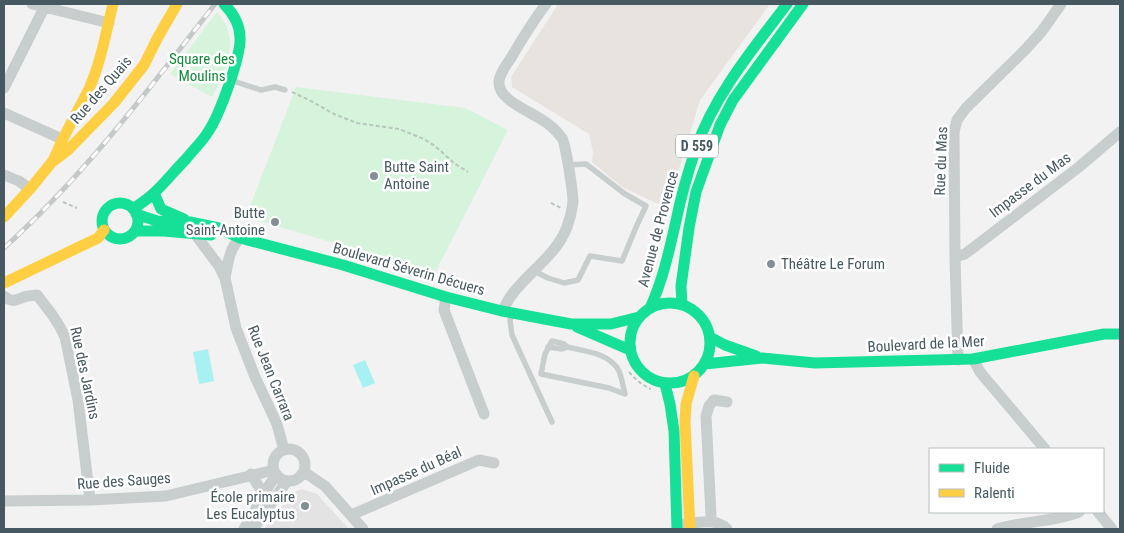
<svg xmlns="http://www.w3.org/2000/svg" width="1124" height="533" font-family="'Roboto Condensed',sans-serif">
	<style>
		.commercial { fill: #e7e4e0 }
		.education { fill: #e4e3e4 }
		.green { fill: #d6f3db }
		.water { fill: #a8f1f3 }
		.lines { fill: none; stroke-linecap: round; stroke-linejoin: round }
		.path { stroke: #b8c6bf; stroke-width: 2; stroke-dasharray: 4 2.5; stroke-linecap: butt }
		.lane { stroke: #c8cdce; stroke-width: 5.5 }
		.street { stroke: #c8cdce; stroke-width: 11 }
		.fast { stroke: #16e098; stroke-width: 11 }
		.slow { stroke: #ffcf43; stroke-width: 11 }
		.rail-casing { stroke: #c5c8c9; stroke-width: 5 }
		.rail { stroke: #fff; stroke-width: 3; stroke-dasharray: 9; stroke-linecap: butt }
		.poi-dot { fill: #838f93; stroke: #fff; stroke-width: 2 }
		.labels { text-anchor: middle; stroke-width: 5; stroke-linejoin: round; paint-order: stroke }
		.shield { fill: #fff; stroke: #7e8b90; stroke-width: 1 }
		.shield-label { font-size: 14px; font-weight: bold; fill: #475960 }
		.park-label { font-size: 15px; fill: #118937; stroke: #fff }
		.street-label { font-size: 15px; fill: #475960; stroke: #fff }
		.poi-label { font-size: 15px; fill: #475960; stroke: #fff; text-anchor: start }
	</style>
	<rect width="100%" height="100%" fill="#f3f2f2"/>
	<path class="commercial" d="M558 4H770L700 100 667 208 622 187 592 162 593 152 589 134 512 87 511 77Z"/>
	<path class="education" d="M302 489 317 494 349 529H265L289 497 296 491Z"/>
	<path class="green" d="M217 12C220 16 224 21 226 25 237 50 223 75 212 97L170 74Z
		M296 87 465 108 508 130 435 273 246 217Z"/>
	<path class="water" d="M208 349 214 381 199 384 193 352Z
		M365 360 375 383 363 388 353 365Z"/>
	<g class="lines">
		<path class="path" d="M292 92 309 100 334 114 357 123 399 129 424 139 435 146 454 163 468 172
			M63 202 77 208
			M551 203 561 208
			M629 372C636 380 642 385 651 389"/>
		<path class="lane" d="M230 80 261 90 275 87 285 90
			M534 271 548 278 564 283 578 280 590 256 622 261 637 225 646 206 625 194 586 164 568 165
			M512 315 510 320 512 335 552 422
			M552 341 564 344 567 347C584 351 610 353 619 371 622 378 623 387 625 394L609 388 541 374 545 354Z
			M548 347 562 349 567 347"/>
		<path class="street" d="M32 4 109 23
			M4 88 46 4
			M4 113 62 139
			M4 175 19 181 30 189
			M195 234 219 266 225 278 236 328 255 377 277 424 284 450
			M955 257 965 254 1079 167 1120 132
			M225 278C228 263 229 249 240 238
			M4 296C14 305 17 298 28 296 29 296 37 295 37 295 48 309 58 321 65 337L78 400 90 500
			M446 297 444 310 484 414
			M502 311C506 305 509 297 514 292 531 270 557 254 567 227 570 219 572 211 573 202 573 193 566 145 562 138 556 130 548 123 539 118 527 110 497 99 499 81 500 73 506 65 511 58 522 39 533 21 546 4
			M973 359 980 372 1045 449
			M958 360 955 257 954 132 957 120 966 108 1026 49 1042 31 1061 4
			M273 465a16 16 0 1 1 32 0a16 16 0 1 1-32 0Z
			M304 472 325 486 363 529
			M251 474 264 495
			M4 501 90 500 166 496 274 470
			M1098 512 1112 529
			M351 515 479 460 494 463
			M710 521 711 515 706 416 709 406 714 400 727 402
			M684 524C700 523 714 517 727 529
			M244 529 270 484 277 475
			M253 529 287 481
			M997 529C1024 521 1053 522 1079 512"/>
		<path class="fast" d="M154 193 161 209 184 219
			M102 221a18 18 0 1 1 36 0a18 18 0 1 1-36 0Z
			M133 209C140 204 148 199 154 193 166 182 175 170 186 159 193 150 202 142 208 132 219 116 241 57 240 38 240 25 233 13 224 4
			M136 214 157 221 190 222 219 228 240 238 343 265 446 297 502 311 571 324H611L639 317
			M135 231H163L211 235
			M630 343a40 40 0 1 1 80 0a40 40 0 1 1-80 0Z
			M682 305 681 286 689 228 696 192 720 125 733 100 803 4
			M650 308C663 280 669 251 676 221 681 196 688 172 696 148 715 94 753 49 787 4
			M577 327 630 350
			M710 337 725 345 756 356
			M705 364 762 358 815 363 973 359 1104 334H1120
			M665 384 670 404 674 431 677 529"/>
		<path class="slow" d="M53 161C63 136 77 113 89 89 101 62 106 32 113 4
			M4 217 30 189 52 162 68 150 114 103 144 65 158 37 177 4
			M4 283 98 238 104 230
			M690 529 685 422 686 404 694 376"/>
		<g class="rail-casing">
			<path id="rail" d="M4 248C84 176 149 89 215 4"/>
		</g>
		<use href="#rail" class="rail"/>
	</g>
	<g class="poi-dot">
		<circle cx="374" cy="176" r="5"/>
		<circle cx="275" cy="222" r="5"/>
		<circle cx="771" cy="264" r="5"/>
		<circle cx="305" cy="506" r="5"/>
	</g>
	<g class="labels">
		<rect class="shield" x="676" y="134.5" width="42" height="23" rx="4"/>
		<g class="shield-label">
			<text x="697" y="151">D 559</text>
		</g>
		<g class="park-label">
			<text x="202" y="64">Square des<tspan x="202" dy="17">Moulins</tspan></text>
		</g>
		<g class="street-label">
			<text transform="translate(101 90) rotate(-49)" y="5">Rue des Quais</text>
			<text transform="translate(941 161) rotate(-88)" y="5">Rue du Mas</text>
			<text transform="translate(1030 185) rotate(-37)" y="5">Impasse du Mas</text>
			<text transform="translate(658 229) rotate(-75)" y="5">Avenue de Provence</text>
			<text transform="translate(409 269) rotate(16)" y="5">Boulevard Séverin Décuers</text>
			<text transform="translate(926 344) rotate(-3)" y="5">Boulevard de la Mer</text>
			<text transform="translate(85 373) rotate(78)" y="5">Rue des Jardins</text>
			<text transform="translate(271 373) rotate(68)" y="5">Rue Jean Carrara</text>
			<text transform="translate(416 471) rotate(-24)" y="5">Impasse du Béal</text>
			<text transform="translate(124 481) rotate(-4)" y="5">Rue des Sauges</text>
		</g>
		<g class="poi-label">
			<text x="384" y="172">Butte Saint<tspan x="384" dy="17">Antoine</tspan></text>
			<text x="265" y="218" text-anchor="end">Butte<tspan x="265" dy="17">Saint-Antoine</tspan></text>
			<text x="781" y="269">Théâtre Le Forum</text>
			<text x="295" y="502" text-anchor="end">École primaire<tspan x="295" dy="17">Les Eucalyptus</tspan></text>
		</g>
	</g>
	<rect width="1124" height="533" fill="none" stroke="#475960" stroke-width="10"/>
	<rect x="929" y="448" width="175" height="65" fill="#ffffff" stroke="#b5bdbf"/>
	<rect x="939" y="464" width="25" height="8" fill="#16e098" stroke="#b5bdbf"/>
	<text x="974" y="473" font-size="15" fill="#475960">Fluide</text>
	<rect x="939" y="489" width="25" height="8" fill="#ffcf43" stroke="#b5bdbf"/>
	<text x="974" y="498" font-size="15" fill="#475960">Ralenti</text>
</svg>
